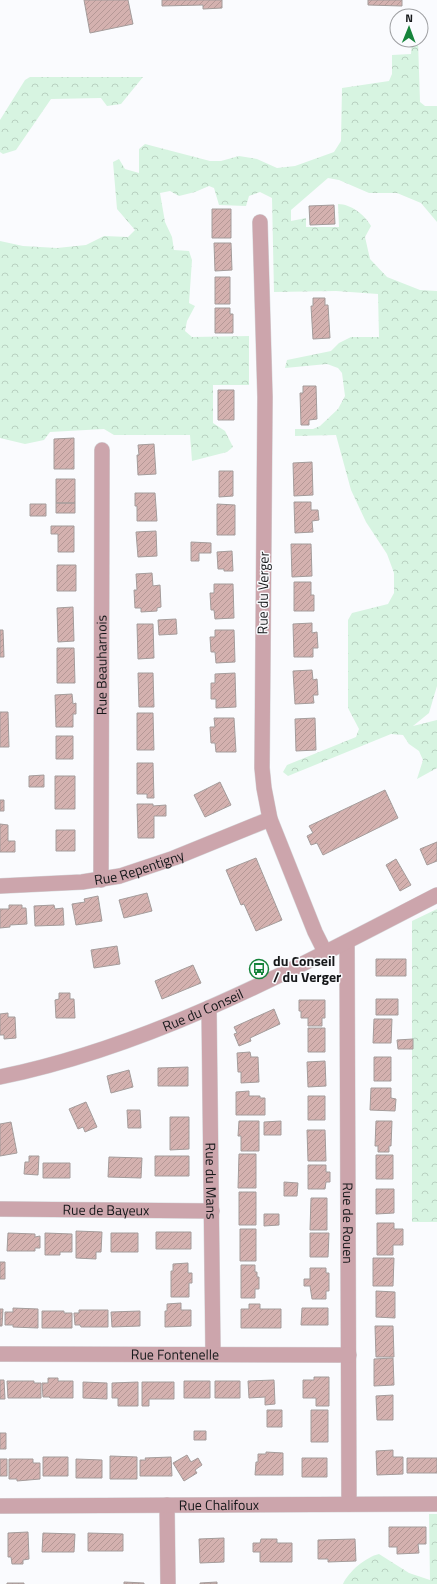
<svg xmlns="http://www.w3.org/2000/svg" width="437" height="1584" font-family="'Titillium Web',sans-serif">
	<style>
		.forest { fill: url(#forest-crowns) }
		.building { fill: url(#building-hatch); stroke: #a49c9b }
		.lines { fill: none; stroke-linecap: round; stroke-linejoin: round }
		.minor-casing { stroke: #d6d7da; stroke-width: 16 }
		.minor { stroke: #cca5ac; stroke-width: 15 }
		.labels { text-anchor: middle; stroke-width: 3; stroke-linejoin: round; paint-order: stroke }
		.street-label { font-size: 14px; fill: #16181a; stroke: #fafbfe }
		.poi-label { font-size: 14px; font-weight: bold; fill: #16181a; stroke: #fafbfe; text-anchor: start }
	</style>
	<defs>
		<pattern id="forest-crowns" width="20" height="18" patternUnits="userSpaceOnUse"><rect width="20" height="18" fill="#d7f4e1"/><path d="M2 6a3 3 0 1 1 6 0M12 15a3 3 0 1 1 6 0" fill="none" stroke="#b8d0c0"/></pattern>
		<pattern id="building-hatch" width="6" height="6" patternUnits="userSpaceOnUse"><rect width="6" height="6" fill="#d4b1af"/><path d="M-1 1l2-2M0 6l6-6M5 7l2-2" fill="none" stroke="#b59896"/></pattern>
	</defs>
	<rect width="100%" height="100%" fill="#fafbfe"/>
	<path class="forest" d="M412 40H418L420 102 425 106H437V222L421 203 397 193H369L339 180 328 178 291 210V221L306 218V227H339L338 204C351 204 365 215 371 226L365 237 370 259 387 277 420 290 437 291V686L429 713 413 726 437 720V768L417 779 423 760 419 751 409 744 403 735 391 734 288 776 283 772 287 765 356 737 359 729 348 708V620L352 613 388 604 394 593V573L387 554 366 522 351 490 336 435 295 436V429H313L320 426 338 409 345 396 342 373 338 368 327 364 285 368 287 360 331 351 339 343 351 337H379L378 294 336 291 274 292 272 198 260 192 249 196 246 206 219 205 214 188 209 186 195 192 179 196 170 191 160 193 165 222 172 237 174 250 189 251 192 260 189 303 195 306 187 321 185 331 192 337 249 336V385H213V423L225 431 233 447 227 452 192 461 190 435H114L104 429 50 432 44 440 25 444 0 438V241L23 246 57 248 86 245 104 236 128 237 135 230 117 209 113 162 119 159 125 169 139 173V149L145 144 210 161H221L239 156 257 159 277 168 295 166 334 152 341 141 342 88 389 81 392 74V55L411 54Z
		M30 77H143L121 104 107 106 101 98 51 99 16 150 3 154 0 152V120L25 80Z
		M437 909V1222H412V921Z
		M429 1514H437V1584H343C349 1571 366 1557 379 1554L409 1573 430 1580Z"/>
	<path class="building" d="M84 0H128L133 24 90 33Z
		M162 0H222V8L203 9V5L162 6Z
		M368 0H402V6L368 5Z
		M334 205 335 224 310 225 309 206Z
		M212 209H231V238H212Z
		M214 243H231L232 270 215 271Z
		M215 277H230V304H215Z
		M313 298H325V305H328L330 338 313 339 311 306H313Z
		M215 308H230V314H233V333H215Z
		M303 386H316L317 419 309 420V425H301L300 393H303Z
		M218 390H234V420H218Z
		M74 438V469H54V439Z
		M154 444 156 474 138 475 137 455H139L138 445Z
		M312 462 313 495 294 496 293 463Z
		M219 471H233V496L219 497Z
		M56 479H75V503H56Z
		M135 493H155L157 521H137V506H135Z
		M294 502H311V510H318L319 520 312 521 313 532 295 533Z
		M56 503H75V513H56Z
		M30 504H46V516H30Z
		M217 504 235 505V535H217Z
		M51 526H74V552H58V534H51Z
		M156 531 157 556 138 557 136 532Z
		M191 542 211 543V553H199V561H191Z
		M291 544H311L312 576 292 577Z
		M232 551 233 571H224V569H218L217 552Z
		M57 565H76V591H57Z
		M152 573 153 586 160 585 161 607 157 608V611L141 612V608H135L134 590H137L136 574Z
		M294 582H311V595H314V611H294Z
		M214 584H233L234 618 215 619 214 610H211L210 593H214Z
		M73 607 74 641 58 642 57 608Z
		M176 619 177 634 159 635 158 620Z
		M312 623V633L317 632 318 648H313V657H294L293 624Z
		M137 624H153L154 658 138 659Z
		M0 630H3L4 657H0Z
		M215 630H234L235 662 216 663 215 652H211L210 637H215Z
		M57 648H74L75 683H57Z
		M312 670 313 680 317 679 318 695H313L314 703 295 704 293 671Z
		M138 673H153L154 707H139Z
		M235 673 236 707 216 708V699H211V683H215V674Z
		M72 694 73 704 76 703V714H73V727H56L55 695Z
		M0 712H8L9 747H0Z
		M137 713H153L154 750H137Z
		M214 718H234L236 752H216L215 743H211L210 727H215Z
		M315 718 316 750 296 751 295 719Z
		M56 736H73V759H56Z
		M137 763H153L154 798H147V794H137Z
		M44 775V787H29V776Z
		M55 776H75V809H55Z
		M220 782 231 805 205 817 194 795Z
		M385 790 398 818 323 855 317 843 311 845 307 836 313 833 309 826Z
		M0 800H4V811H0Z
		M137 804H153V806L166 805V816H154V838H138Z
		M0 824 8 825V841H15V852H0Z
		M56 830H75V851H56Z
		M437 842V861L427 865 420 849Z
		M256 858 282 920 256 931 244 904 241 905 226 870Z
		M396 859 411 885 400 891 386 865Z
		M147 893 152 911 124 918 119 900Z
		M98 896 102 921 76 925 72 904 85 902 84 899Z
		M9 905H22V908H26L27 924 10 925V927L0 928V909H9Z
		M54 905 55 909 63 908 64 925 35 926 34 906Z
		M117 946 120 964 94 968 91 950Z
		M376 959H406V976H376Z
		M193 965 201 983 162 999 155 981Z
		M59 993H70V999H74L75 1018H56L55 1000 59 999Z
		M376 999H398V1015H376Z
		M299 1000H325V1018H322V1026H308V1018H301V1011H299Z
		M274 1009 280 1024 250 1038 251 1041 239 1046 234 1034 237 1033 234 1027Z
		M8 1013V1017H15L16 1038 4 1039V1035H0V1014Z
		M374 1019H392L391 1043H373Z
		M308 1028H325V1052H308Z
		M413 1039V1049H398L397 1040Z
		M250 1052 251 1057H258L259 1082 241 1083V1072H238L237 1053Z
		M374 1057H391V1081H374Z
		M325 1061 326 1086 308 1087 307 1062Z
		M188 1067V1086H158V1068Z
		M129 1070 133 1087 111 1093 107 1076Z
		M371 1088H391V1098L396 1099 395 1111 370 1110Z
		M249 1091V1096H260V1098H265V1115H236V1092Z
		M308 1096H325V1120H308Z
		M86 1102 97 1127 85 1132 83 1127 78 1129 69 1109Z
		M127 1110H140L141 1128H128Z
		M170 1117H189V1149L170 1150Z
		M239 1121H259V1151H241V1136H238Z
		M281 1121V1135H264V1122Z
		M376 1121H392L391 1146H389V1152H378V1146H375Z
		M11 1122 17 1153 0 1156V1124Z
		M307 1130H325L326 1161H308Z
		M239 1154H256V1188H238Z
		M376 1155H393V1179H376Z
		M29 1156H39L38 1175 24 1174 25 1162H29Z
		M155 1156H189V1176H155Z
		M109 1157 142 1158 141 1178 108 1177Z
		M43 1163H70V1178H43Z
		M308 1165H326V1172H330V1182H326L325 1189H308Z
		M284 1182 298 1183 297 1196H284Z
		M376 1189H394V1213L376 1214Z
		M239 1192H256V1225H239Z
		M311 1198H327V1230H310Z
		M264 1214H279V1225L264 1226Z
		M377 1223H394V1229H403V1245H393V1255H377Z
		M240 1229H256V1261H240Z
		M76 1231 102 1232 101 1252H96V1259L76 1258Z
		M156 1232H191V1249H156Z
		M8 1233 35 1234V1237L40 1236V1248H35V1251H7Z
		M45 1233 72 1234V1252H60V1255H45Z
		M111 1233H138V1252H111Z
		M310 1233H329L328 1257H310Z
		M373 1258H394L393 1286H373Z
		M0 1262H5V1279H0Z
		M188 1263V1273H192V1283H189V1297H171V1271H173V1264Z
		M241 1265H255V1272H257V1277H259V1289H255V1298H241Z
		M310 1268H326V1273H329V1291H326V1299H312L310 1286H304V1279H310Z
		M376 1291 395 1292V1318L376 1317Z
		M181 1303V1310H191V1326L165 1327V1311H167V1304Z
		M249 1304H260V1309H281V1328H241V1309H249Z
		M13 1308 38 1309V1328L13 1327V1325H5V1312H13Z
		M302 1308H328V1325H301Z
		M0 1309H3L2 1326H0Z
		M79 1310H108V1327H81L80 1325H75L74 1313H79Z
		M42 1311H64V1313H72V1328H42Z
		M140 1311V1326L112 1327 111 1312Z
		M375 1326H393L394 1357H376Z
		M393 1358 394 1385 374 1386V1359Z
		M314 1377H329V1406H316V1398H303V1380H314Z
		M48 1378H58V1381H73V1398H50L49 1397H43L42 1383H48Z
		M0 1380H4L5 1399H0Z
		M274 1380 275 1404 265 1405V1397L249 1398 248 1381Z
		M7 1381H34V1383H41V1398H8Z
		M184 1381H210V1398H184Z
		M215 1381H240V1398H215Z
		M83 1382 107 1383V1399L83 1398Z
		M138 1382V1406H118V1398H112V1383Z
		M142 1382H174V1399H149V1406H142Z
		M393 1395V1420H377L376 1396Z
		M267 1410H282V1427H267Z
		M311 1410H328V1442H311Z
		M194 1431H206V1440H194Z
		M0 1433H6V1449H0Z
		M393 1450V1457H403V1474L377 1475 376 1451Z
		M266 1452 283 1453V1475H255L256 1462H258V1454H266Z
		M187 1455 191 1462 198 1458 202 1465 195 1470 197 1473 184 1481 173 1463Z
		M110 1456 137 1457V1479H110Z
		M43 1457H68V1476H43Z
		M171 1457 172 1476H140V1460H146L145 1458Z
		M302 1458H327V1477H302Z
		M407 1458H437V1473H407Z
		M0 1459H7V1476H0Z
		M9 1459H33V1463H40V1479L17 1481V1479H9Z
		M76 1459 102 1460V1478H76Z
		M389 1527H426V1544H418L419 1553 397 1554V1547H389Z
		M28 1532 29 1559 23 1560V1564H12L11 1557H8V1533Z
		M43 1533 75 1534 74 1552H42Z
		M88 1533 123 1534V1551H88Z
		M224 1538V1562L200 1563 199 1539Z
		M261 1539H277V1543H292V1562H260V1552H253V1543H260Z
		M355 1539 356 1561 328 1562V1559H318V1540Z
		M124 1582 144 1583V1584H124Z
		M217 1582V1584H200V1583Z
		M7 1583H24V1584H7Z"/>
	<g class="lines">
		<g class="minor-casing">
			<g id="minor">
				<path d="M260 222 265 397 262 768 264 788 270 819 315 932 325 952"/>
				<path id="s1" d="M101 880 102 450"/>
				<path id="s2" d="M0 886 82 882 120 876 174 858 270 819"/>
				<path id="s3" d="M347 942 349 1504"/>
				<path id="s4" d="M209 1008 213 1354"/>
				<path id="s5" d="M0 1077C156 1045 297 967 437 895"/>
				<path id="s6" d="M0 1209 212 1211"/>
				<path id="s7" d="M0 1354 349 1355"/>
				<path d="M167 1505 168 1584"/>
				<path id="s8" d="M0 1506 437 1504"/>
			</g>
		</g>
		<use href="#minor" class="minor"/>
	</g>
	<defs>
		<g id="bus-ring" transform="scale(1)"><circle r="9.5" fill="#fafbfe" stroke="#16843b" stroke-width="1.5"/><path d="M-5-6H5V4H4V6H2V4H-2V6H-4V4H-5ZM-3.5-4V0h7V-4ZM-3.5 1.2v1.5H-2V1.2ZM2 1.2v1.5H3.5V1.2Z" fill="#16843b"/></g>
	</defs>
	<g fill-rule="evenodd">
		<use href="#bus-ring" x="259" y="969"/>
	</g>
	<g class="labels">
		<g class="street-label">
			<text transform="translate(263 593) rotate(-89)" y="5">Rue du Verger</text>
			<text dy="5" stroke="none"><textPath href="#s1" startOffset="215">Rue Beauharnois</textPath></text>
			<text dy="5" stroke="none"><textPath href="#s2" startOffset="141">Rue Repentigny</textPath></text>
			<text dy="5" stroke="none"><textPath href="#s5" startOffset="214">Rue du Conseil</textPath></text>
			<text dy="5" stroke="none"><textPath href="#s4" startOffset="173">Rue du Mans</textPath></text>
			<text dy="5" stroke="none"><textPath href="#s6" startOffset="106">Rue de Bayeux</textPath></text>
			<text dy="5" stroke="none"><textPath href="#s3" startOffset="281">Rue de Rouen</textPath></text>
			<text dy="5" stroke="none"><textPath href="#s7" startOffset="175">Rue Fontenelle</textPath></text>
			<text dy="5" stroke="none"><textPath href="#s8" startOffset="219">Rue Chalifoux</textPath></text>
		</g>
		<g class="poi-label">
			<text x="273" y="966">du Conseil<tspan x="273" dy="16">/ du Verger</tspan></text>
		</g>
	</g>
	<g transform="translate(409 28) rotate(1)"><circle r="19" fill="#fafbfe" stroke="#9fa0a3"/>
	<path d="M0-3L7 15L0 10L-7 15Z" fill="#16843b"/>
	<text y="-6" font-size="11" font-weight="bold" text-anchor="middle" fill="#16181a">N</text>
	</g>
</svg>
